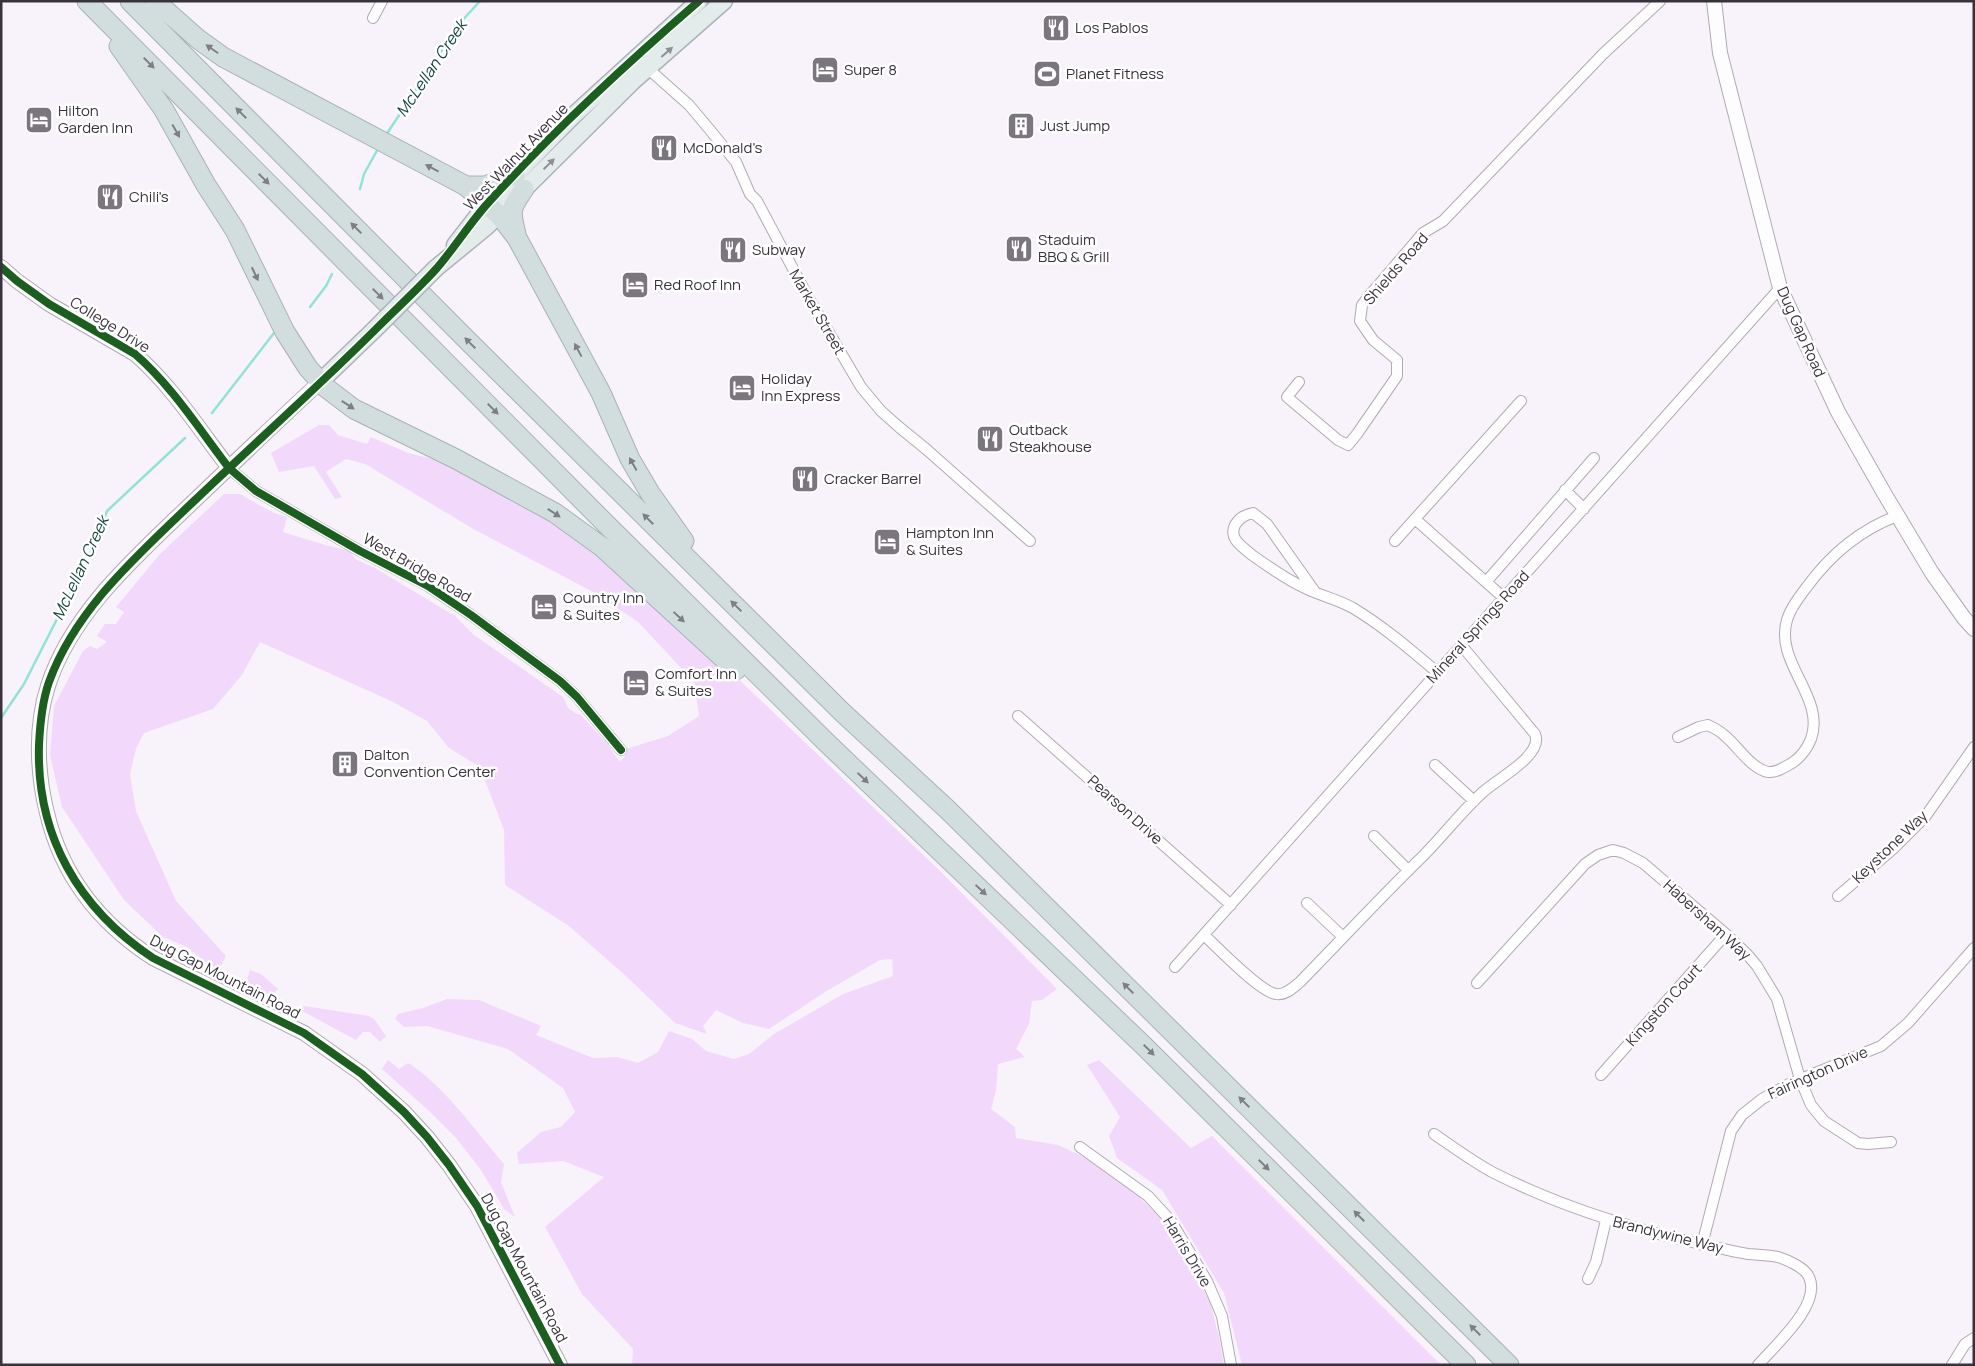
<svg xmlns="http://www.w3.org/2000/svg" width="1975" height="1366" font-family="Manrope,sans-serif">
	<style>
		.green { fill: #f2d9fc }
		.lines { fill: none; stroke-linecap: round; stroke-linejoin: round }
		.stream { stroke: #93e2d6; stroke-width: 2.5 }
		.minor-casing { stroke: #b0aab2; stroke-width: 12 }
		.tertiary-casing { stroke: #b0aab2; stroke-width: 16 }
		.primary-casing { stroke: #a7b3b4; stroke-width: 19 }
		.motorway-casing { stroke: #a7b3b4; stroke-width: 21 }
		.minor { stroke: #fefdfe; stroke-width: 10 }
		.tertiary { stroke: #fefdfe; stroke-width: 14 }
		.primary { stroke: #e4ebeb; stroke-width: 16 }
		.motorway { stroke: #d2dede; stroke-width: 19 }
		.primary-bridge-casing { stroke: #a7b3b4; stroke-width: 19; stroke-linecap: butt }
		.primary-bridge { stroke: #e4ebeb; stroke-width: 16 }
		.cycleway-casing { stroke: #fff; stroke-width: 11 }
		.cycleway { stroke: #1b5e20; stroke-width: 8 }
		.oneway { fill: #7d7f84 }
		.oneway2 { fill: #8e8e93 }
		.labels { text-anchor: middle; stroke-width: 5; stroke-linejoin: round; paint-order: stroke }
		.poi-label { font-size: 15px; fill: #38323b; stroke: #fff; text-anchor: start }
		.street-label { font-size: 15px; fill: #38323b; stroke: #fff }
		.water-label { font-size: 16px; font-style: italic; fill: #13473e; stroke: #fff }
	</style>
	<rect width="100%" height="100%" fill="#f8f2fa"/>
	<path class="green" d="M319 425H329L338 435 367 444 371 437 408 453 441 461 516 495 630 576 937 868 1057 989 1042 1000 1032 1001 1029 1024 1016 1049 1025 1057 998 1064 996 1091 991 1109 1015 1127 1016 1138 1058 1145 1093 1161 1135 1193 1165 1222 1210 1302 1219 1337 1224 1365H632L633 1349 582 1294 545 1227 604 1177 563 1161 519 1164 517 1153 541 1132 561 1127 575 1112 563 1088 508 1049 427 1026 404 1027 395 1019 398 1014 423 1008 447 999 479 1000 541 1026 536 1035 593 1058 617 1057 638 1063 658 1052 669 1031 692 1039 706 1051 734 1059 749 1054 774 1034 843 994 893 976 892 959 880 960 825 992 769 1029 743 1023 716 1010 703 1026 707 1034 675 1023 627 977 569 926 505 885 504 830 480 767 449 748 427 721 391 701 260 642 242 675 213 709 144 733 136 749 130 774 136 811 176 901 226 956 218 972 187 947 163 937 124 900 62 807 50 755 54 706 83 651 90 646 97 649 107 642 97 636 105 624H116L124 612 116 607 160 554 224 494H240L272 512 287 517 283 532 325 545 350 551 355 559 375 568 455 616 474 635 563 697 568 708 577 714H580L607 743 619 761 624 758 626 749 668 736 699 716 693 674 684 671 638 622 597 594 475 530 365 464 346 459 326 472 342 497 335 499 314 466 279 472 271 453Z
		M250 970 261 974 278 989 272 995 250 988 246 983Z
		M304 1006 369 1016 374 1019 386 1036 380 1042 370 1032H363L356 1040 304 1012 302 1008Z
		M388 1060 399 1069 408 1063C443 1084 477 1133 504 1164L501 1182 515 1217 504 1209 481 1170 456 1138 428 1110 382 1069Z
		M1099 1060 1191 1148 1212 1136 1441 1365H1242L1224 1293 1162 1190 1117 1158 1109 1136 1120 1117 1087 1065Z"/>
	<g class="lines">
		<path class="stream" d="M386 135 460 23 480 1
			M360 189 364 174 379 147
			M310 307 326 286 332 274
			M212 413 274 333
			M1 718 24 684 91 552 107 511 185 438"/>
		<g class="minor-casing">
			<path id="minor" d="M373 18 382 1
				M644 65 689 105 710 130 736 162 750 194 757 201 808 297 861 387 881 411 899 427 926 449 1030 541
				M1299 382 1287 397 1338 440 1348 445 1357 434 1397 376V360L1373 340 1360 321 1362 305 1370 295 1423 233 1443 221 1603 54 1660 1
				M229 468 256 491 360 551 428 586 471 615 560 681 577 697 621 750
				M1565 490 1584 509
				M1415 519 1504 598
				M1395 541 1521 401
				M1486 582 1594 458
				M1315 592 1267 524 1253 513C1245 515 1240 517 1235 525 1228 539 1243 547 1252 555 1270 568 1287 580 1307 589 1322 596 1339 600 1353 608 1383 626 1411 650 1438 673
				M1018 716 1231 905
				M1678 737 1699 727 1708 725C1714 728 1720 731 1724 735 1738 746 1750 768 1768 772 1776 773 1785 767 1792 763 1801 757 1807 749 1811 739 1826 697 1774 663 1787 620 1790 609 1799 597 1806 588 1830 555 1859 530 1897 516
				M1435 765 1474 801
				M1374 836 1408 870
				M1838 896 1893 849 1925 817 1974 747
				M1307 903 1343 937
				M1204 935C1218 948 1260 992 1276 994 1285 996 1294 987 1300 982 1341 940 1381 897 1423 856 1443 836 1461 812 1483 792 1497 779 1544 755 1535 734L1462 646
				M1175 967 1780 288
				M1477 983 1585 864 1598 855 1613 850 1624 853 1643 863 1726 934 1746 953 1757 966 1777 999 1800 1079 1811 1105 1824 1121 1858 1143 1868 1144 1891 1142
				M1601 1075 1726 934
				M1434 1134C1453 1147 1472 1161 1492 1172 1561 1207 1635 1230 1710 1246 1723 1249 1735 1252 1748 1254 1758 1255 1768 1255 1778 1257 1788 1260 1805 1268 1809 1277 1822 1305 1775 1345 1758 1365
				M1080 1147 1148 1196 1171 1221 1207 1281 1222 1316 1231 1365
				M1702 1245 1731 1131 1742 1115 1762 1099 1791 1083 1881 1046 1908 1023 1974 948
				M1588 1279 1596 1262 1606 1220
				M1952 1365 1965 1344 1974 1338"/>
		</g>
		<g class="tertiary-casing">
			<path id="tertiary" d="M1714 1 1720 53 1780 288 1838 412 1884 493 1932 573 1964 618 1974 629
				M1 267 17 281 49 304 135 354C172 386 199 429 229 468
				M320 382C278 421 236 461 194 501 139 554 72 611 48 686 35 726 37 773 47 813 62 877 99 923 153 958L304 1033 362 1074 404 1112 427 1137 449 1165 477 1206 560 1365"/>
		</g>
		<g class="primary-casing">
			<path id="primary" d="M455 245 487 204 573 116 699 1
				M436 268 486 227 633 81 724 1
				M320 382 374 330"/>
		</g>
		<g class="motorway-casing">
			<path id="motorway" d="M87 1 596 514 828 744 1144 1046 1466 1365
				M130 1 467 340 842 712 948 810 1509 1365
				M155 1 198 39 223 57 466 186 499 215 517 238 601 393 630 459 650 493 684 541
				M119 46 164 110 206 185 235 230 285 332 308 368 325 387 354 409 456 459 555 513 602 547 736 670
				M466 186H485L515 175
				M516 234C510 210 510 209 524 189"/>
		</g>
		<use href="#minor" class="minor"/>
		<use href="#tertiary" class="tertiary"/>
		<use href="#primary" class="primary"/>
		<use href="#motorway" class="motorway"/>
		<g class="primary-bridge-casing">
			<path id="primary-bridge" d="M374 330 436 268"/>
		</g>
		<use href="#primary-bridge" class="primary-bridge"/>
		<g class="cycleway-casing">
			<path id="cycleway" d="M1 267 17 281 49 304 135 354C172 386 199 429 229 468L256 491 360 551 428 586 471 615 560 681 577 697 621 750
				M560 1365 477 1206 449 1165 427 1137 404 1112 362 1074 304 1033 153 958C79 909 36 836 39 745 40 724 42 702 49 682 76 608 139 554 194 501 256 442 319 386 379 326 398 307 419 288 437 268 455 247 470 223 488 203 553 131 626 64 699 1"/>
		</g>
		<use href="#cycleway" class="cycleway"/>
	</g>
	<defs><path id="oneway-solid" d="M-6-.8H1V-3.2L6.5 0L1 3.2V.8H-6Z" transform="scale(1.25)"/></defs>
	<g class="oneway">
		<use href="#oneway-solid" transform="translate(212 49) rotate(-145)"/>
		<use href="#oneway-solid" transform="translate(149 63) rotate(45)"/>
		<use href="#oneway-solid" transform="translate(241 113) rotate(-135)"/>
		<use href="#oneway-solid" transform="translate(176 131) rotate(61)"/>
		<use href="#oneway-solid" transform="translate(432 168) rotate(-152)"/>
		<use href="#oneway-solid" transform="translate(264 179) rotate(45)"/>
		<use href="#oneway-solid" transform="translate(356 228) rotate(-135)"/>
		<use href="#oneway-solid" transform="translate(255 274) rotate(65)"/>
		<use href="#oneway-solid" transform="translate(378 294) rotate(45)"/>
		<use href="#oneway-solid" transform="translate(470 343) rotate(-135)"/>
		<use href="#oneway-solid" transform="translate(578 350) rotate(-118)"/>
		<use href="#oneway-solid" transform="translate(348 405) rotate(33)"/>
		<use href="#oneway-solid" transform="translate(493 409) rotate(45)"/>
		<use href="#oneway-solid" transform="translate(633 464) rotate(-119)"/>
		<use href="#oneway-solid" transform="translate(554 513) rotate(33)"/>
		<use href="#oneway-solid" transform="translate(648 519) rotate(-135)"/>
		<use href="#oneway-solid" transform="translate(736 606) rotate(-136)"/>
		<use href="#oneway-solid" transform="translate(679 617) rotate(43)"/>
		<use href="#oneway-solid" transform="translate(863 778) rotate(43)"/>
		<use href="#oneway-solid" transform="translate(981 890) rotate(43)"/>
		<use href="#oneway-solid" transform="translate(1128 988) rotate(-135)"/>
		<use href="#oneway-solid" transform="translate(1149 1050) rotate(45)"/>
		<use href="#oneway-solid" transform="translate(1244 1102) rotate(-135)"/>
		<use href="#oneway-solid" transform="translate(1264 1165) rotate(45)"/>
		<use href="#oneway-solid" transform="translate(1359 1216) rotate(-135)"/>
		<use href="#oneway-solid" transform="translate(1475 1330) rotate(-135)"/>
	</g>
	<g class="oneway2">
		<use href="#oneway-solid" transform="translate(667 52) rotate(-41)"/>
		<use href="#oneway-solid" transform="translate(549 164) rotate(-44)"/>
	</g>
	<defs>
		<g id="restaurant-square" transform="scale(1.4375)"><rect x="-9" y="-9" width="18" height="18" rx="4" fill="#7b757e" stroke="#fff"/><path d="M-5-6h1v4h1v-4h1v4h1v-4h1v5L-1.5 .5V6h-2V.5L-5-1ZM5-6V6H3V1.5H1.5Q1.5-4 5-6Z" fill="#fff"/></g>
		<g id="hotel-square" transform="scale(1.4375)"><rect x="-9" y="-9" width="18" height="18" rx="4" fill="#7b757e" stroke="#fff"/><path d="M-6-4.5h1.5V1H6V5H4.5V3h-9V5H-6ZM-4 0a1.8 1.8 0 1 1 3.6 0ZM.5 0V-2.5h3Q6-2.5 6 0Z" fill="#fff"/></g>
		<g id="stadium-square" transform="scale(1.4375)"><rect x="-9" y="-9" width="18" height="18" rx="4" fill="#7b757e" stroke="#fff"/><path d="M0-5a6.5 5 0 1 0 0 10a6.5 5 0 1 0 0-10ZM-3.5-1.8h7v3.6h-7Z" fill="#fff"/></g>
		<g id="building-square" transform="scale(1.4375)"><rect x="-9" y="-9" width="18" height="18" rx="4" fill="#7b757e" stroke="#fff"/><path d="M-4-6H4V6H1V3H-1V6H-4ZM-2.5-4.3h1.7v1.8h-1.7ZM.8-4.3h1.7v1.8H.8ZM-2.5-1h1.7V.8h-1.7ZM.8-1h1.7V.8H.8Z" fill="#fff"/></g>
	</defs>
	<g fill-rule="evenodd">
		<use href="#restaurant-square" x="1056" y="28"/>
		<use href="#hotel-square" x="825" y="70"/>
		<use href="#stadium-square" x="1047" y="74"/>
		<use href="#hotel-square" x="39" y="120"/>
		<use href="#building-square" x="1021" y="126"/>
		<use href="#restaurant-square" x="664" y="148"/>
		<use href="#restaurant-square" x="110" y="197"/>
		<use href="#restaurant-square" x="1019" y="249"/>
		<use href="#restaurant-square" x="733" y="250"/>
		<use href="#hotel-square" x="635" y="285"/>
		<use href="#hotel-square" x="742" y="388"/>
		<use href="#restaurant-square" x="990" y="439"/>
		<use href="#restaurant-square" x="805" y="479"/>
		<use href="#hotel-square" x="887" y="542"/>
		<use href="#hotel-square" x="544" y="607"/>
		<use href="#hotel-square" x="636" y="683"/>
		<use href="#building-square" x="345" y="764"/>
	</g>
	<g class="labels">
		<g class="poi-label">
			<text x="1075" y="33">Los Pablos</text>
			<text x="844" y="75">Super 8</text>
			<text x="1066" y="79">Planet Fitness</text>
			<text x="58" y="116">Hilton<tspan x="58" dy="17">Garden Inn</tspan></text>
			<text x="1040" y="131">Just Jump</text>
			<text x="683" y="153">McDonald's</text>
			<text x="129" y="202">Chili's</text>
			<text x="1038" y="245">Staduim<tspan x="1038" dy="17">BBQ &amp; Grill</tspan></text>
			<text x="752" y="255">Subway</text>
			<text x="654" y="290">Red Roof Inn</text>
			<text x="761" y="384">Holiday<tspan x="761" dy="17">Inn Express</tspan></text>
			<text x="1009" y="435">Outback<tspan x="1009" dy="17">Steakhouse</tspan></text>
			<text x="824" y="484">Cracker Barrel</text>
			<text x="906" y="538">Hampton Inn<tspan x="906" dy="17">&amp; Suites</tspan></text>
			<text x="563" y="603">Country Inn<tspan x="563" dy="17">&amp; Suites</tspan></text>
			<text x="655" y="679">Comfort Inn<tspan x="655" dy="17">&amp; Suites</tspan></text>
			<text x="364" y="760">Dalton<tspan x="364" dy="17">Convention Center</tspan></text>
		</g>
		<g class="street-label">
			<text transform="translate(516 157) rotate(-46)" y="5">West Walnut Avenue</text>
			<text transform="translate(1396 269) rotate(-49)" y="5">Shields Road</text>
			<text transform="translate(817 312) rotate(60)" y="5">Market Street</text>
			<text transform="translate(110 325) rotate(32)" y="5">College Drive</text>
			<text transform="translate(1801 332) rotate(66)" y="5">Dug Gap Road</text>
			<text transform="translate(417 568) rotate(30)" y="5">West Bridge Road</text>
			<text transform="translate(1478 627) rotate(-48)" y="5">Mineral Springs Road</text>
			<text transform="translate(1125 810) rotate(42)" y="5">Pearson Drive</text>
			<text transform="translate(1890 847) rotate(-44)" y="5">Keystone Way</text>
			<text transform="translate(1707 920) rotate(42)" y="5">Habersham Way</text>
			<text transform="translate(225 977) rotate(27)" y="5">Dug Gap Mountain Road</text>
			<text transform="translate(1664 1005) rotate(-48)" y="5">Kingston Court</text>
			<text transform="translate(1818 1073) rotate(-24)" y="5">Fairington Drive</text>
			<text transform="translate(1668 1235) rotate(14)" y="5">Brandywine Way</text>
			<text transform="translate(1187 1252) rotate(59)" y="5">Harris Drive</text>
			<text transform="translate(524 1268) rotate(62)" y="5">Dug Gap Mountain Road</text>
		</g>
		<g class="water-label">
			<text transform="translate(431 68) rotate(-56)" y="6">McLellan Creek</text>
			<text transform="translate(80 568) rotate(-65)" y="6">McLellan Creek</text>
		</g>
	</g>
	<rect width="1975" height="1366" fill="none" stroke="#38323b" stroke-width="5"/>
</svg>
